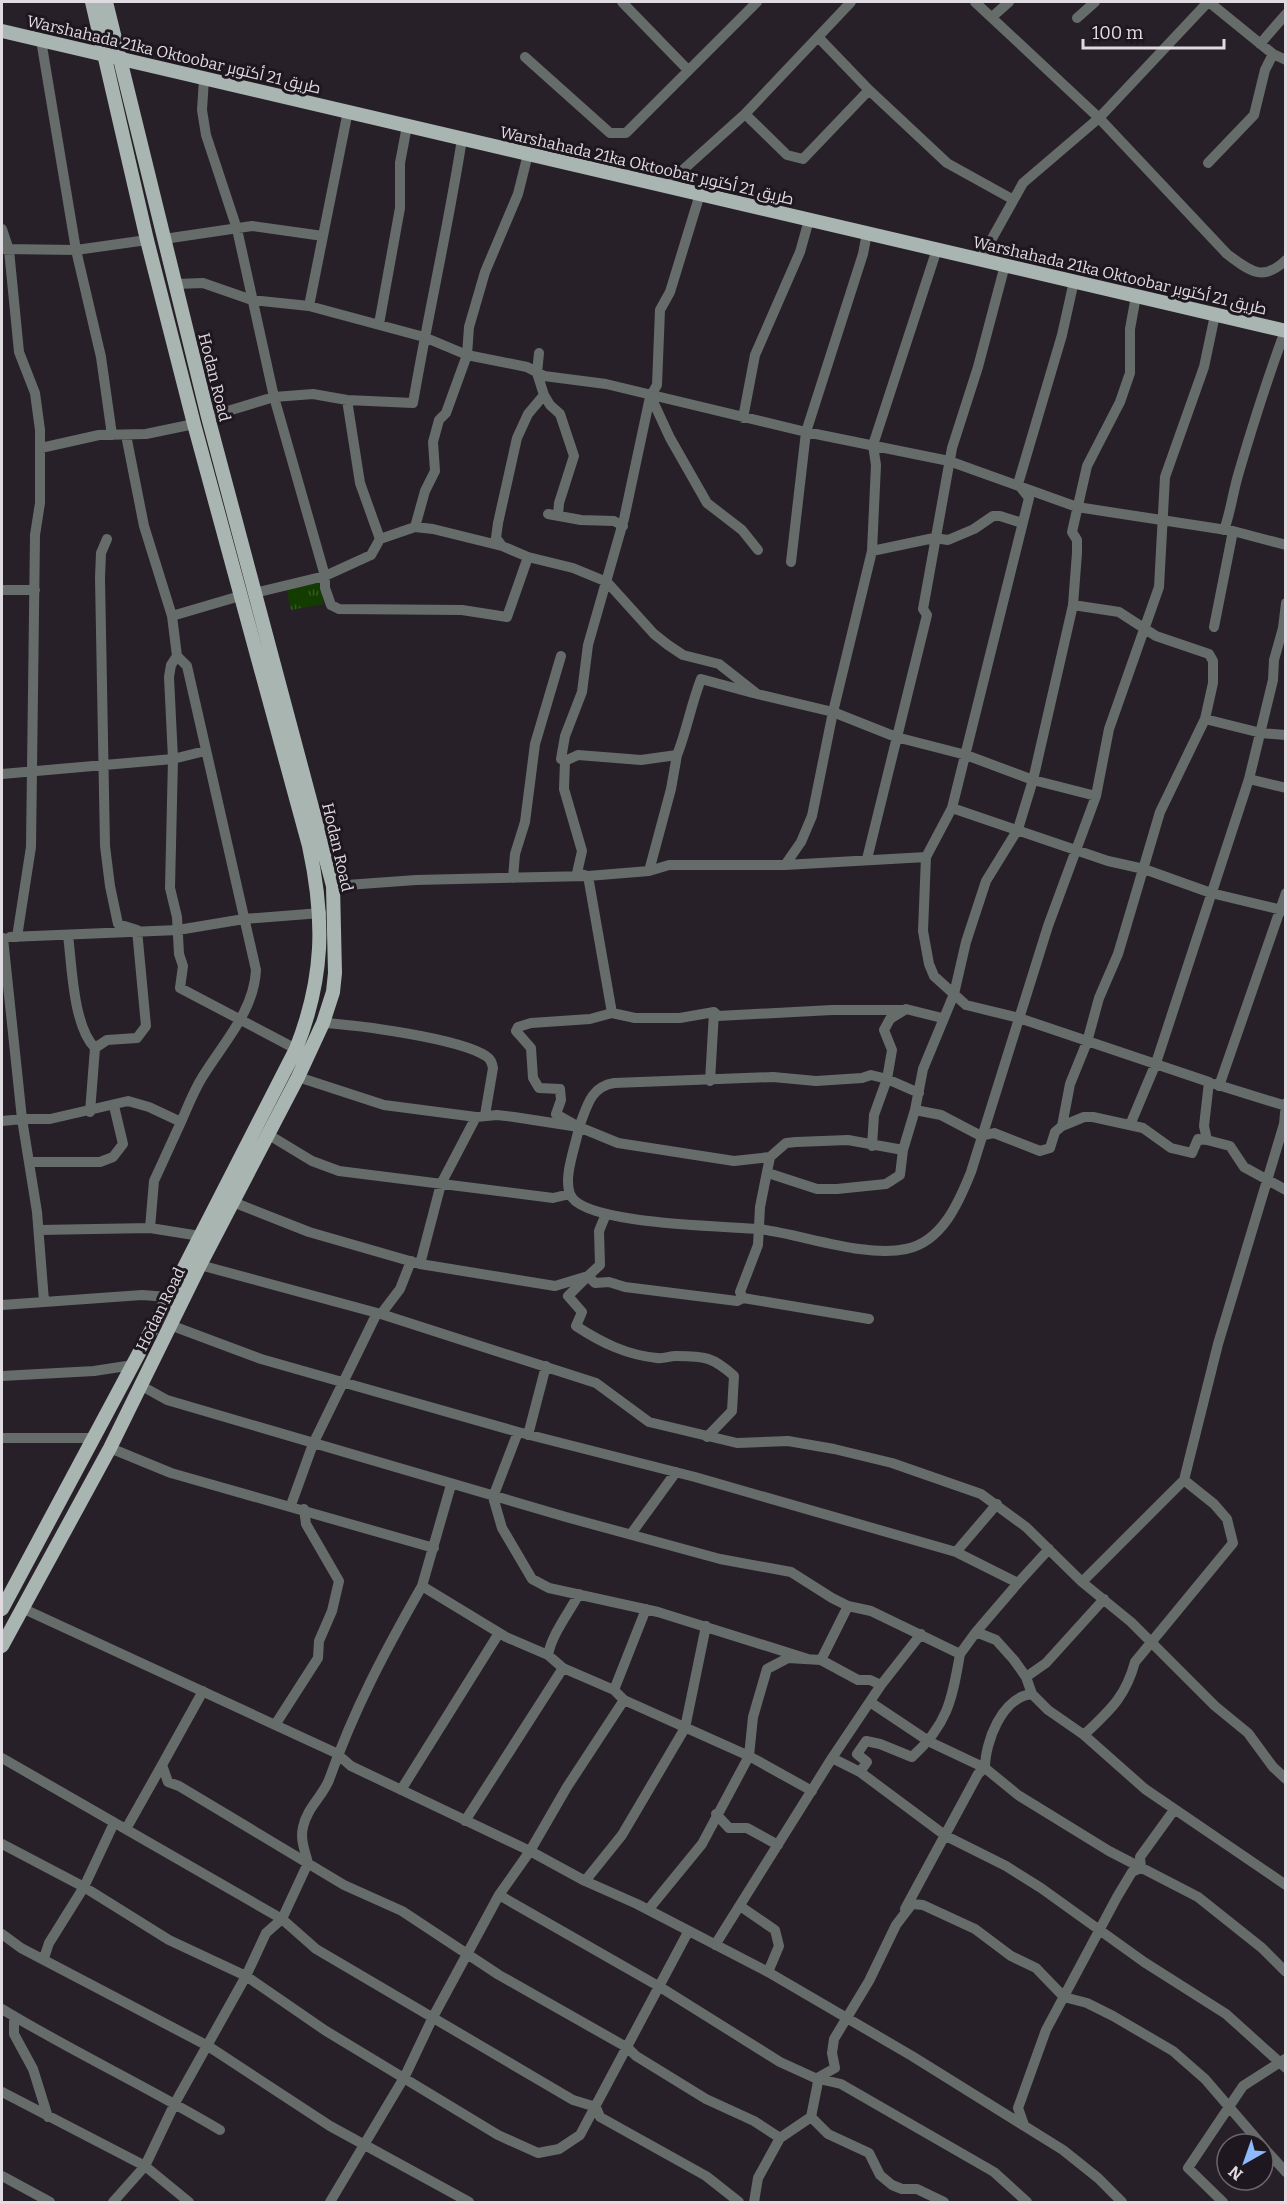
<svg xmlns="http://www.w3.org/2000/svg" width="1287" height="2204" font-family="Bitter,Cairo,serif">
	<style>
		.park { fill: url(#park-tufts) }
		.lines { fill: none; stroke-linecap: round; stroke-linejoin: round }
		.minor { stroke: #666c69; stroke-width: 10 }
		.major { stroke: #a9b5b0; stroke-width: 14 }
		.labels { text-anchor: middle; stroke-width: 6; stroke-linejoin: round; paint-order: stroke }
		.street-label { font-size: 16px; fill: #e0dbe1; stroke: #1e171f }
	</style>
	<defs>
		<pattern id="park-tufts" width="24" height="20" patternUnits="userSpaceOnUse" patternTransform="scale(1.5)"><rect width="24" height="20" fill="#133d00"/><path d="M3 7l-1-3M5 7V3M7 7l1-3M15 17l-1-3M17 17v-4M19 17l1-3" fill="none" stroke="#355825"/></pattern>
	</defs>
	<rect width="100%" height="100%" fill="#272028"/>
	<path class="park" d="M319 583 324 604 291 610 287 590Z"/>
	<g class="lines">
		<path class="minor" d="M622 2 687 69
			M975 2 1099 118 1227 254C1249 270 1262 283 1286 260
			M1209 2 1273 54 1286 60
			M992 17 1009 2
			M1077 18 1095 2
			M41 40 76 250 101 357 112 435
			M1260 44 1286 14
			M525 57 610 133H626L757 2
			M204 79 202 110 206 135 237 229 274 397 325 576 371 555 380 539 415 527 433 529 502 546 528 557 573 568 607 582 654 634 668 645 683 655 719 664 757 694 833 712 896 737 966 755 1033 780 1096 796
			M869 90 947 163 1012 199
			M745 114 787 155 803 159 869 90 819 38
			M1208 163 1254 115 1265 70 1273 54
			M665 186 745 114 851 2
			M2 229 9 250 19 352 35 393 40 430V503L35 535 31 847 17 937
			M164 239 252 226 323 236
			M4 249 76 250 147 240
			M980 260 1023 183 1099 118 1208 2
			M176 284 203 283 252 300 309 306 348 111
			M309 306 424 337 467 355 527 367 544 376 606 384 806 432 949 461 1077 507 1233 531 1286 545
			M379 324 400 208V163L407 126
			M539 353 537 373 544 395 550 405 560 414 574 456 559 503 558 516
			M651 397 670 438 707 503 742 530 758 550
			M347 400 360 483 380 539
			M208 417 274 397 313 394 347 400 413 403C428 315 448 228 462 139
			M743 418 755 355 800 252 809 220
			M126 435 144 526 172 616
			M41 448 99 435 146 434 194 424
			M548 514 581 520 614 521 623 526
			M415 527 425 491 435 471 433 442 439 420 446 413 467 355 469 327 485 272 518 194 528 154
			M1224 530C1231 511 1233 491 1239 472 1253 424 1268 377 1285 331
			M502 546 496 538 498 523 517 438 528 414 544 395
			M872 551 934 538 948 540 974 529 993 516H1000L1022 523
			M791 562 806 432 863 254 867 233
			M2 590H35
			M255 593 325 576V588L331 605 339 609 462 610 507 617 528 557
			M240 596 172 616 177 656 171 665 169 677 173 759 170 888 177 917 179 954 183 966 180 988 296 1049
			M1214 627 1233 531
			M1205 719 1261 733 1286 735
			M565 761 578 755 641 760 677 755C686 733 691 705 701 679L753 693
			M2 774 173 759 205 751
			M1249 779 1286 788
			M952 808 1029 498 1018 484 1062 335 1074 281
			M926 857 952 808 1108 861 1144 869 1211 893 1286 911
			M867 859 927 615 923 609 952 448 978 367 1005 265
			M785 865 801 842 812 816 833 712 872 551 876 465 873 445 937 249
			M649 871 671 789 677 755
			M513 878 515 854 525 822 535 744 561 656
			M333 886 416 880 588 876 649 871 669 865H785L926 857 923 931 929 964 934 976 966 1005 1019 1018 1209 1082 1204 1126 1207 1140 1230 1146 1244 1167 1286 1190
			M68 935C72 966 73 1026 95 1048L90 1112
			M10 937 178 930 244 919 321 913
			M3 938 22 1119H50L128 1101 149 1107 181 1122C188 1106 194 1090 203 1076 224 1042 254 1011 256 970L187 666 177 656
			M714 1012 680 1018H635L612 1013 590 1019 531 1023 518 1027 516 1031 531 1048 533 1078 539 1088 560 1089 561 1100 556 1114 579 1127C576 1146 563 1176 570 1194 581 1225 727 1226 758 1229 802 1234 864 1258 906 1249 942 1242 959 1202 971 1172L1048 926 1096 796 1109 729 1159 587 1165 477 1204 367 1215 315
			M612 1013 588 876 577 873 582 851 564 789 565 761 561 759 565 736 582 692 588 645 624 519 650 397 657 385 660 310 670 292 700 194
			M323 1023C358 1025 458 1038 486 1056 491 1059 492 1063 493 1068L485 1115
			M95 1048 107 1040 137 1038 146 1026 137 930 118 924 110 886 105 846 100 578 101 553 107 539
			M298 1077 384 1105 476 1117 497 1115 514 1117 579 1127 618 1143 734 1161 770 1157 786 1143 796 1142 848 1140 903 1150 915 1110 941 1115 981 1136 994 1133 1040 1151 1050 1148 1055 1132 1062 1126 1084 1117H1093L1143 1128 1171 1148 1192 1153 1198 1139 1207 1140
			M710 1081 714 1012 718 1016 832 1010H902
			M1215 1084 1286 1106
			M1219 1086 1286 893
			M915 1110 923 1069 954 994 966 942 986 881 1018 829 1033 780 1073 605 1077 553V540L1072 532 1087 466 1120 402 1130 373V329L1136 296
			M2 1121 22 1119 37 1212 44 1301
			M1130 1125 1156 1063 1249 779 1273 680 1274 660 1283 628 1286 603
			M1062 1126 1070 1084 1087 1042 1099 998 1118 954 1160 812 1205 719 1213 683V661L1209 654 1156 636 1119 612 1073 605
			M579 1127C587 1107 590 1087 614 1083L773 1077 816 1081 862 1078 871 1075 887 1079 919 1093
			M269 1135 312 1161 339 1171 553 1198 570 1194
			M872 1146 874 1115 887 1079 892 1050 884 1030 890 1019 906 1009 942 1018
			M29 1162H100L113 1157 123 1144 114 1106
			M768 1173 817 1189H837L886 1184 900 1175 903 1150
			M233 1202 309 1232 420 1264 555 1286 588 1276 568 1296 582 1312 576 1326C602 1343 627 1355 657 1358 664 1359 669 1356 676 1356 705 1356 713 1357 734 1376L732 1411 707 1437
			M606 1214 599 1231 600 1265 588 1276 595 1283 609 1282 625 1287 737 1301 743 1298 740 1292 758 1245 760 1207 770 1157
			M150 1228 154 1181 181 1122
			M39 1230 150 1228 200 1236
			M420 1264 441 1184 476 1117
			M200 1265 381 1314 596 1383 649 1422 737 1443 788 1441 834 1449 892 1463 981 1494 1026 1527 1082 1582 1131 1622 1215 1706 1248 1733 1273 1767 1286 1779
			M743 1298 869 1319
			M2 1305 142 1295 169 1297
			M381 1314 400 1289 411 1261
			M170 1325 261 1359 518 1432 695 1477 956 1552 1018 1583 1049 1549
			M2 1376 94 1371 133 1365
			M140 1385 167 1400 566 1517 720 1559 791 1572 832 1598 848 1606 871 1611 960 1654 976 1632 996 1640 1014 1660 1026 1677 1032 1694 1048 1710 1084 1735 1145 1789 1286 1885
			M518 1432 493 1497 502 1528 532 1579 549 1588 658 1612 808 1659
			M528 1435 546 1366
			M2 1438H93
			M110 1448 171 1473 434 1548
			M451 1485 422 1586 506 1637 548 1655 563 1668 614 1690 624 1700 749 1756 812 1791
			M291 1505 313 1444 377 1313
			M631 1534 676 1472
			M956 1552 997 1504
			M1082 1582 1184 1480
			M422 1586C385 1651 354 1709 329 1780 322 1797 307 1808 303 1827 300 1840 305 1851 308 1863L282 1919 316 1949 544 2083 573 2100 596 2107 600 2117 706 2176 739 2202
			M20 1610 24 1609 336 1753 351 1766 530 1851 585 1881 637 1904 768 1972 912 2056 1063 2150 1098 2178 1122 2202
			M976 1632 1018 1583
			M548 1655C552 1634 568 1614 579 1594
			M821 1660 858 1680H870L881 1685 921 1634
			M1026 1677 1046 1663 1104 1599
			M614 1690 646 1609
			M203 1691 162 1765 168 1782 179 1786 344 1885 402 1911 499 1975 628 2048 636 2056 706 2099 754 2121 780 2138
			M624 1700 567 1787 530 1851 499 1895 660 1987 780 2062 815 2078 841 2084 994 2172 1027 2202
			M870 1702 930 1742 985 1768 1018 1795 1109 1851 1198 1897 1262 1948 1286 1972
			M275 1725 318 1658 319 1641 332 1611 339 1581 306 1524 304 1509
			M1084 1735C1110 1710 1125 1698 1135 1662L1233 1543 1227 1519 1214 1504 1184 1480 1218 1344 1284 1124 1286 1103
			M2 1758 282 1919 266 1933 246 1976 175 2103 145 2166 113 2202
			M832 1758 860 1772 946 1836 1006 1866 1041 1888 1144 1962 1226 2014 1286 2068
			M860 1772 867 1762 857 1754 866 1741 880 1744 912 1757C947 1725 952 1701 960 1654
			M401 1790 499 1633
			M716 1814 729 1828H747L778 1845
			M465 1821 563 1668
			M126 1829 162 1765
			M2 1844 84 1887 169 1940 246 1976 326 2031 498 2135 538 2153 559 2149 580 2135 688 1932
			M585 1881 622 1835 685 1728 706 1626
			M740 1906 775 1930 779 1946 768 1972
			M905 1909 978 1774 985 1768C985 1742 1002 1697 1032 1694
			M648 1910 702 1844 749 1756 753 1717 767 1669 788 1658 821 1660 848 1606
			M2 1934 21 1948 208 2046 330 2126 469 2202
			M715 1945 832 1758 881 1685
			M44 1958 49 1943 84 1887 114 1823
			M2 2009C73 2052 148 2087 220 2130
			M14 2016V2034L33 2069 48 2117
			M2 2092 145 2166 189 2202
			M1024 2125 1018 2108 1046 2030 1117 1897 1132 1872 1141 1868 1140 1857 1174 1810
			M1263 2147 1286 2172
			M2 2176 50 2202
			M330 2202 405 2076 433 2017 499 1895
			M754 2202 758 2178 780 2138 811 2117
			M944 2202 917 2189H902L892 2185 880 2175 869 2153 828 2134 811 2117 819 2077 835 2068 832 2053 834 2039 869 1981 896 1925 912 1904 923 1905 975 1929 1011 1956 1036 1968 1064 1997 1087 2003 1113 2016 1173 2051 1205 2079 1261 2144
			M1223 2202 1188 2168 1243 2086 1285 2059"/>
		<path class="major" d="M2 31 1286 331
			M2 1609 169 1297 296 1049C324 978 325 920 309 846L194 424 147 240 92 2
			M2 1646 110 1448 200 1265 298 1077 323 1023 333 992 335 973 333 886 208 417 106 2"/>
	</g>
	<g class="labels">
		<g class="street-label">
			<text transform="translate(174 54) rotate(13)" y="6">Warshahada 21ka Oktoobar طريق 21 أكتوبر</text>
			<text transform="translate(647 165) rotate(13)" y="6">Warshahada 21ka Oktoobar طريق 21 أكتوبر</text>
			<text transform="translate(1120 275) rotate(13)" y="6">Warshahada 21ka Oktoobar طريق 21 أكتوبر</text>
			<text transform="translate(215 377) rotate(76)" y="6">Hodan Road</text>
			<text transform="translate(338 847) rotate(77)" y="6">Hodan Road</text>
			<text transform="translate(160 1309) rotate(-64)" y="6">Hodan Road</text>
		</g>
	</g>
	<rect width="1287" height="2204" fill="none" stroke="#e0dbe1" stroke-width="6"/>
	<g transform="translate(1245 2162) rotate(220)"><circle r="28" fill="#1e171f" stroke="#6c656d" stroke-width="1.5"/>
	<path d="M0-4.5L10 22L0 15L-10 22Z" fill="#8eb9fd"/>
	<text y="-9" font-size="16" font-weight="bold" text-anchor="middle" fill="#e0dbe1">N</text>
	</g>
	<path d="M1083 39v9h141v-9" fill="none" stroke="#e0dbe1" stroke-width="3"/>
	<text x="1092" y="39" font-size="18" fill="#e0dbe1" stroke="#1e171f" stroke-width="4.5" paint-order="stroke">100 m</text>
</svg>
